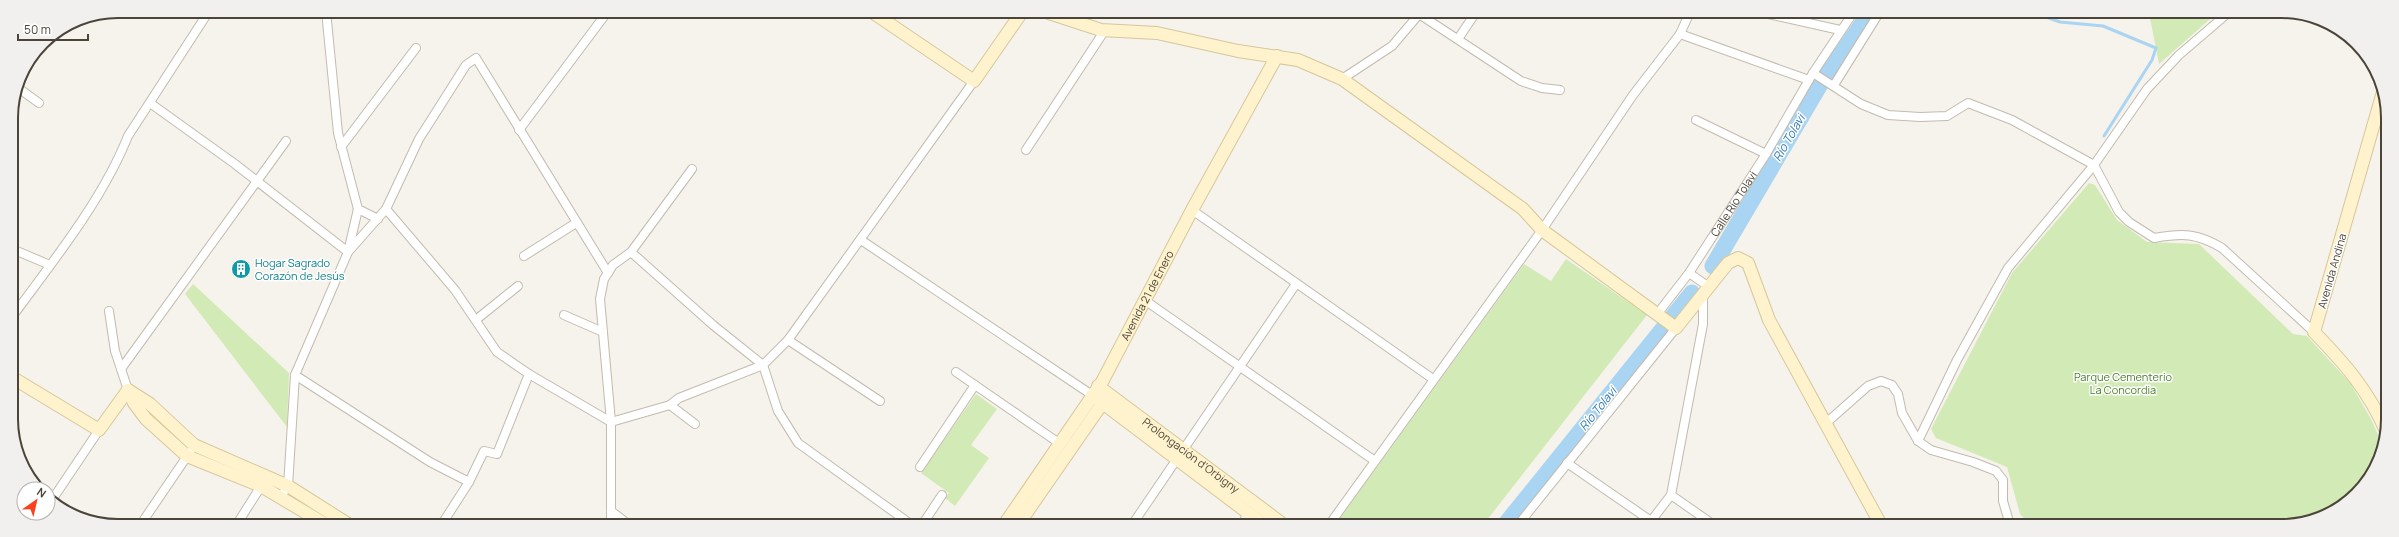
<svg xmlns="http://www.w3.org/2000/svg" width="2399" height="537" font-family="Manrope,sans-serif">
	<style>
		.green { fill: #d2eab5 }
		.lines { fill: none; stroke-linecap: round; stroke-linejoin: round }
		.stream { stroke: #a9d4f2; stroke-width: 3 }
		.river { stroke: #a9d4f2; stroke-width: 17 }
		.street-casing { stroke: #c2bbae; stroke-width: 10 }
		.secondary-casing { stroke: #d6c79b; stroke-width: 14 }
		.street { stroke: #fff; stroke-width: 8 }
		.secondary { stroke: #fff3cd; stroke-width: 12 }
		.labels { text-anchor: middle; stroke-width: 3; stroke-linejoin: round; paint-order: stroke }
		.street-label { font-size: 11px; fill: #4b4439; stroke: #fff }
		.culture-label { font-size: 11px; fill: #0d838f; stroke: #fff; text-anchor: start }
		.park-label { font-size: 11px; fill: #4a7f2a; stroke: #fff }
		.water-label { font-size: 12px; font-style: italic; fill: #2e7ab2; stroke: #fff }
		.rim { fill: none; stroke: #4b4439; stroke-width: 2 }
	</style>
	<rect width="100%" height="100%" fill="#f6f3ec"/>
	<path class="green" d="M2149 13H2217L2159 64Z
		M2089 183 2095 185 2117 220 2147 242 2199 244 2293 334 2307 336 2350 383 2371 419 2383 446 2374 472 2351 500 2322 518 2288 526H2031L2020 514 2007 467 1936 438 1931 429 2012 273Z
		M1566 259 1647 315 1483 525H1335L1524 264 1551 281Z
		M193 284 289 373 287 427 185 294Z
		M976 394 997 409 971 445 989 458 955 506 945 498 949 493 921 473Z"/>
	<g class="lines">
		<path class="stream" d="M2035 13 2060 22 2103 26 2156 48 2152 60 2104 136"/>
		<path class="river" d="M1713 266 1819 86 1870 13
			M1505 525 1692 293"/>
		<g class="street-casing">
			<g id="street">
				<path d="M326 11 338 133 358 209 378 219"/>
				<path d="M1764 13 1840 30"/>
				<path d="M1419 14 1521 81 1542 88 1560 90"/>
				<path d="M1680 34 1809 80"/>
				<path d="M1458 39 1476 12"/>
				<path d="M1813 73 1861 104 1888 115 1920 117 1947 116 1968 103 2012 120 2094 165 2119 212 2129 222 2154 238C2183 233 2197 233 2222 248L2314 332"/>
				<path d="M1342 79 1392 46 1421 12"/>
				<path d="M1834 85 1879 13"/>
				<path d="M17 87 39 103"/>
				<path d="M150 103 235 164 348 252 386 209 419 139 466 65 476 58 608 273"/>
				<path d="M1696 120 1766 154"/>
				<path d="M519 130 608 11"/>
				<path d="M341 147 416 48"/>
				<path d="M1026 150 1105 30"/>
				<path d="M386 209 455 290 497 352 529 374 611 422 670 405 679 398 763 365 788 340 974 81"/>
				<path d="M1192 210 1433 379"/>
				<path d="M861 240 1092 395"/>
				<path d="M12 249 50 265"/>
				<path d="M631 252 713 325 763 365 778 411 798 443 912 525"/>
				<path d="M524 256 576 223"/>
				<path d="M1689 273 1709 287"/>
				<path d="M1703 294V324L1671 495 1714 525"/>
				<path d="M1146 301 1375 461"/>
				<path d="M109 311 115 351 128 390"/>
				<path id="s1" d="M1658 313 1689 273 1766 154 1813 73 1853 13"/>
				<path d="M564 315 603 332"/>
				<path d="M12 317C53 261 102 201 128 136L209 11"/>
				<path d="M477 319 518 286"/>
				<path d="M788 340 880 401"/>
				<path d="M121 369 286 141"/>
				<path d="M956 372 1059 443"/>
				<path d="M295 375 430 462 469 482"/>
				<path d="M670 405 695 424"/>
				<path d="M1825 424 1868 386 1881 381 1892 385 1898 394 1902 413 1918 441 1931 450 1973 462 1996 471 2003 480V501L2010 525"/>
				<path d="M1918 441 1957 360 2008 268 2094 165 2147 89 2179 55 2228 13"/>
				<path d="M1567 463 1651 521"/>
				<path d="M920 467 975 385"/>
				<path d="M281 496 288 486 295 375 348 252 358 209"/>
				<path d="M52 500 99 430"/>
				<path d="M611 511 628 524"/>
				<path d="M141 524 190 452"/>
				<path d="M237 524 263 483"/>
				<path d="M442 524 469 482 484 451 497 454 529 374"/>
				<path d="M611 524V422L600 299 604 279 613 265 631 252 692 169"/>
				<path d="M922 525 942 495"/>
				<path d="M1132 525 1296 284"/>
				<path d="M1241 525 1249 513"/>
				<path d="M1329 525 1542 230 1633 95 1680 34 1690 12"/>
				<path d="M1518 525 1676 328"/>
				<path d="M1648 525 1671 495"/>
			</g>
		</g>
		<g class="secondary-casing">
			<g id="secondary">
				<path d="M872 12 974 81 1022 12"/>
				<path d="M1046 12 1101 30 1157 33 1238 51 1298 60 1342 79 1523 209 1542 230 1676 328 1728 263 1738 258 1748 263 1769 320 1881 525"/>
				<path d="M2383 92 2314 332C2345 364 2368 390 2386 431"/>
				<path d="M13 378 99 430 128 390"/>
				<path id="s2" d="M1098 386 1284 525"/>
				<path d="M128 390 150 404 194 445 288 486 348 524"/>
				<path d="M128 390 134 403 146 419 187 456 261 486 325 524"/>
				<path d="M1092 395 1264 525"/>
				<path id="s3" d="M1004 525 1102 382 1192 210 1277 56"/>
				<path d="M1018 525 1106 398"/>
			</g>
		</g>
		<use href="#street" class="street"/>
		<use href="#secondary" class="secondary"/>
	</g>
	<defs>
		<g id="building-disc" transform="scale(1)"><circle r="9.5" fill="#0f9aa8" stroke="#fff"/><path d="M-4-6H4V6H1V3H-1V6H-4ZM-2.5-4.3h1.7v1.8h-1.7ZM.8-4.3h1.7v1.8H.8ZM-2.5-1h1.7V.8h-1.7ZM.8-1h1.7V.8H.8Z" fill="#fff"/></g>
	</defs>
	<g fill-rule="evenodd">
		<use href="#building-disc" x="241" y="269"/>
	</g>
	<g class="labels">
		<g class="street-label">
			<text dy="4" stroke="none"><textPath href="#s1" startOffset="133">Calle Río Tolavi</textPath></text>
			<text transform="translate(2332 271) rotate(-74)" y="4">Avenida Andina</text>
			<text dy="4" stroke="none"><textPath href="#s3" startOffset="271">Avenida 21 de Enero</textPath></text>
			<text dy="4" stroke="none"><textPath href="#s2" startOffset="116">Prolongación d'Orbigny</textPath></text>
		</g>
		<g class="culture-label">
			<text x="255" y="267">Hogar Sagrado<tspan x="255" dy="13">Corazón de Jesús</tspan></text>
		</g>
		<g class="park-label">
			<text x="2123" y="381">Parque Cementerio<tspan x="2123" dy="13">La Concordia</tspan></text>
		</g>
		<g class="water-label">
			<text transform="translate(1789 138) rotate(-60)" y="4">Río Tolavi</text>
			<text transform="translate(1598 409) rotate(-51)" y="4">Río Tolavi</text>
		</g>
	</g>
	<path d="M0 0H2399V537H0ZM118 18H2281A100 100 0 0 1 2381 118V419A100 100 0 0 1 2281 519H118A100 100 0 0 1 18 419V118A100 100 0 0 1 118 18Z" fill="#f1f0ef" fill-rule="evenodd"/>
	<path class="rim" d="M118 18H2281A100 100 0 0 1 2381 118V419A100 100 0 0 1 2281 519H118A100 100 0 0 1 18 419V118A100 100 0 0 1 118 18Z"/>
	<g transform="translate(36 501) rotate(34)"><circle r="19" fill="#ffffff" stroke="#b7b4b0"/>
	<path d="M0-3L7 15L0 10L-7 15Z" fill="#fc3f1d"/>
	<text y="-6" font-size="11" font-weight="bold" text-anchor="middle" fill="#4b4439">N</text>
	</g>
	<path d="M18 34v6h70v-6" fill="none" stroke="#4b4439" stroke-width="2"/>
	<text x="24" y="34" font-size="12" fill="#4b4439" stroke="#ffffff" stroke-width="3" paint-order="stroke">50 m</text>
</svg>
